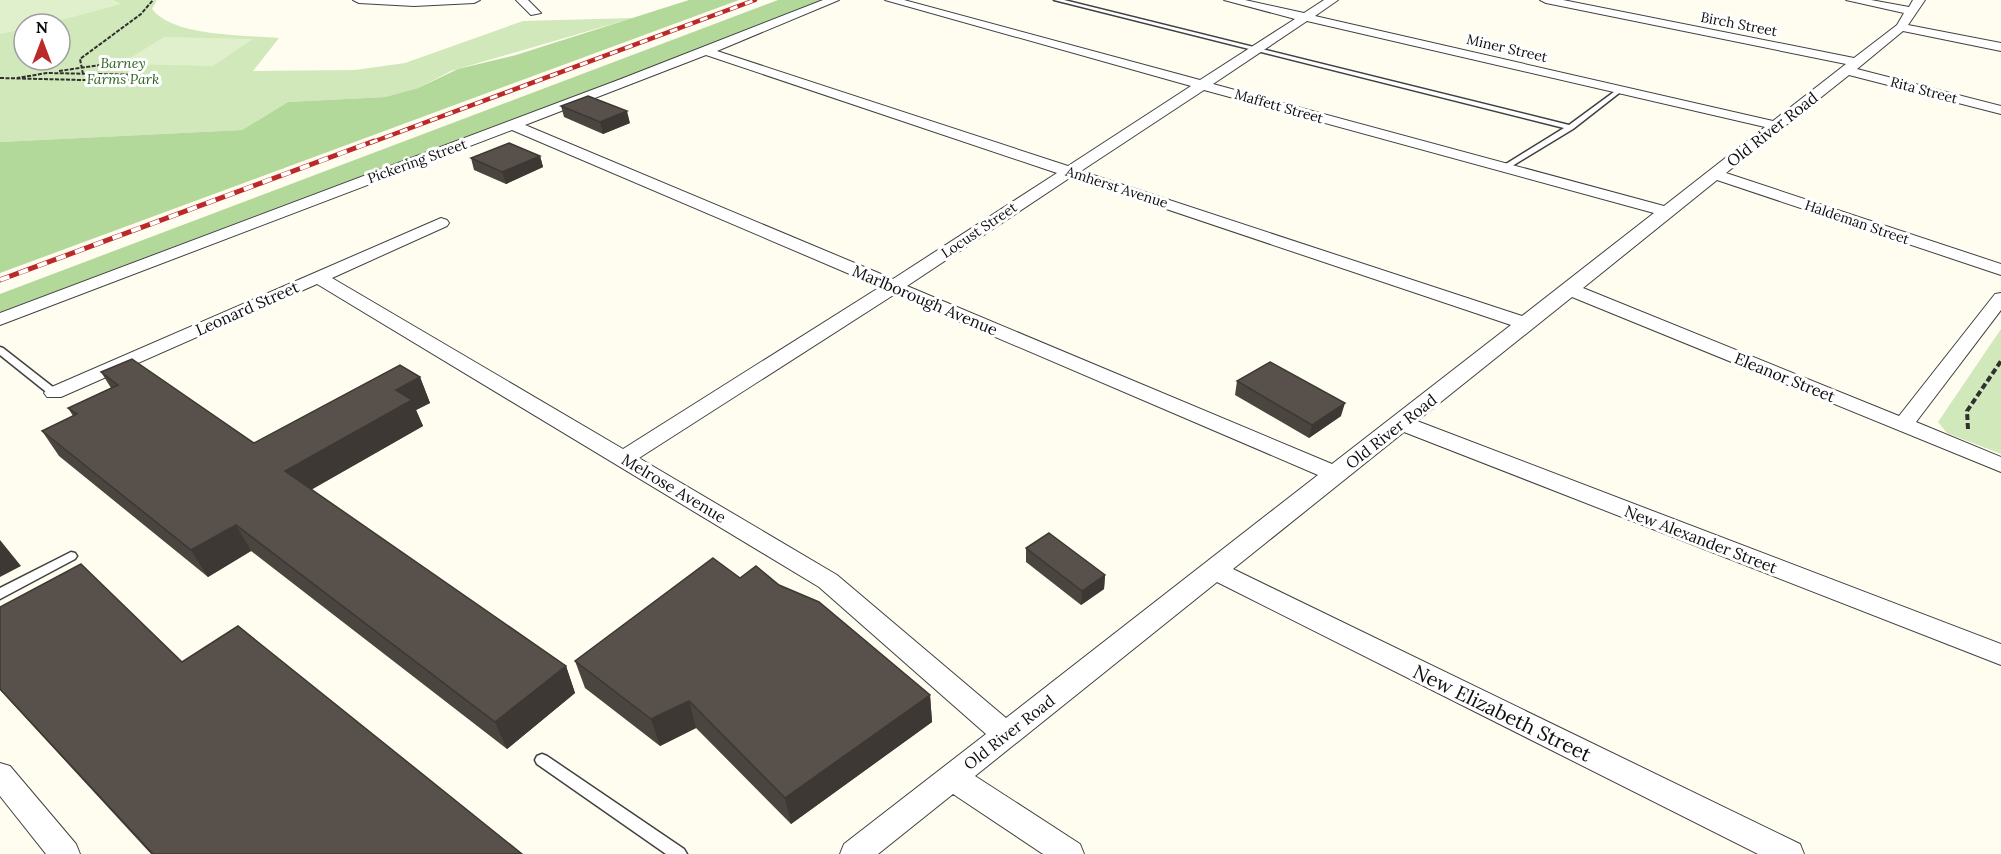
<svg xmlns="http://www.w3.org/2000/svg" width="2001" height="854" font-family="Lora,serif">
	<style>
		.green { fill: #d0e8ba; fill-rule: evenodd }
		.forest { fill: #b3d99a }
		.pitch { fill: #e1f0cc }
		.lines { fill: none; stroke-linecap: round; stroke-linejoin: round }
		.service-casing { stroke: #414141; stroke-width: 3 }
		.minor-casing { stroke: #414141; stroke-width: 2 }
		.path-far1 { stroke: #303030; stroke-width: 2; stroke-dasharray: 4 1.5; stroke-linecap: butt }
		.path { stroke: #303030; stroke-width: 4; stroke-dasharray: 6 3; stroke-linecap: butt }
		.service { fill: #fff; fill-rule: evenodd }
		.minor { fill: #fff; fill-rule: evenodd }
		.rail-far1-casing { stroke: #bb2929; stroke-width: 4.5 }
		.rail-casing { stroke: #bb2929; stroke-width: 5 }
		.rail-far1 { stroke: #fff; stroke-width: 3; stroke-dasharray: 8; stroke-linecap: butt }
		.rail { stroke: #fff; stroke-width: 4; stroke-dasharray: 10; stroke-linecap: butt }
		.wall { fill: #4b4540 }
		.shaded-wall { fill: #3d3834 }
		.building { fill: #57504b; stroke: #3d3834; stroke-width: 1.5 }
		.labels { text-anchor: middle; stroke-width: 6; stroke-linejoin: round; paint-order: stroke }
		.far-street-label { font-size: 14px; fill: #0e0e0e; stroke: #fff }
		.far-park-label { font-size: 14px; font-style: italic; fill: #2b6420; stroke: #fff }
		.street-label { font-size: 16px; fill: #0e0e0e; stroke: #fff }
		.near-street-label { font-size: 20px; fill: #0e0e0e; stroke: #fff }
	</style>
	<rect width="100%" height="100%" fill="#fffcf0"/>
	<path class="green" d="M0 0H157L152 9C173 37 246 35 279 38L253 71 355 70 405 63 523 21 633 18 451 71 418 88 385 97 288 102 242 130 0 142ZM24 24H60V60H24Z
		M2001 329V454L1947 433 1938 422Z"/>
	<path class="forest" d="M689 0H739L0 273V142L242 130 288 102 385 97 418 88 458 69 516 55Z
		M778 0H823C550 108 274 207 0 313V294Z"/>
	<path class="pitch" d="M0 0H114L121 4 47 24H24V29L0 34Z
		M164 37 253 39 213 66 120 64Z"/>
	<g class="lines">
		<g class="service-casing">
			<path id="service" d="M1054 0H1064L1569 125 1618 89 1623 90 1573 129 1504 171 1500 169 1501 167 1564 128Z
				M0 347 3 348 58 391 59 393 58 395H50L0 355Z
				M71 552 75 553 77 556 75 559 0 599V588Z
				M542 754 547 756 684 849 687 854H666L537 764 535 760 537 756Z"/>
		</g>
		<g class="minor-casing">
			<path id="minor" d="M353 0H480L474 3 414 6 359 3Z
				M516 0H528L541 13 531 15Z
				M823 0H839L717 51 1068 166 1191 86 885 0H904L1200 80 1295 19 1224 0H1245L1304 13 1324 0H1338L1315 16 1773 121 1846 64 1546 3 1540 0H1563L1854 58 1897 25 1904 13 1846 0H1871L1909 7 1913 0H1925L1908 25 2001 43V51L1903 31 1857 69 2001 106V114L1849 75 1726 173 2001 264V275L1717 180 1583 288 1899 416 1995 294 2001 293V310L1916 422 2001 457V472L1572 297 1417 421 2001 644V665L1404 432 1233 569 1800 844 1804 854H1758L1217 582 975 776 1080 844 1084 854H1043L953 794 878 854H840L844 844 986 734 819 587 317 284 61 397H47L44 393 47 389 441 218 447 220 449 223 447 226 332 278 623 449 880 287 512 130 0 325V313L621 79ZM1307 21 1765 127 1664 206 1213 84ZM706 55 1057 173 893 279 525 125ZM1204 90 1654 213 1522 316 1081 171ZM1071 177 1511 325 1332 464 907 286ZM895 294 1318 475 1006 718 837 575 639 458Z
				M0 763 10 766 76 844 80 854H46L0 796Z"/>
		</g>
		<path class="path-far1" d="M59 71 121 62
			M83 74 80 59 141 14 153 0
			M0 78 123 81 147 75 47 73 17 78"/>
		<path class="path" d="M1968 429 1967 411 2001 361"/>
		<use href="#service" class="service"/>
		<use href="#minor" class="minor"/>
		<g class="rail-far1-casing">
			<path id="rail-far1" d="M370 143 755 0"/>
		</g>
		<g class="rail-casing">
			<path id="rail" d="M0 280 374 141"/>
		</g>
		<use href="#rail-far1" class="rail-far1"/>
		<use href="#rail" class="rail"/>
	</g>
	<path class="wall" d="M561 106 630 123 603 134 564 117Z
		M540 156 543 167 506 184 474 170 471 158Z
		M101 372 254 443 420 377 430 403 416 410 423 426 311 490 566 666 575 693 507 749 251 551 208 577 59 456 42 431 73 416 68 408 111 388Z
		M1237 381 1341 416 1309 438 1235 395Z
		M1026 548 1105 575 1104 589 1081 605 1026 562Z
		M740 578 779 585 930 695 932 722 791 824 696 728 660 746 585 688 575 661Z
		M0 607 182 662 522 854H151L0 690Z"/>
	<path class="shaded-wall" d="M627 111 630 123 603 134 600 122Z
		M540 156 543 167 506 184 502 172Z
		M420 377 430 403 416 410 423 426 298 497 285 471 396 390Z
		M1345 403 1341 416 1309 438 1312 425Z
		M236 525 251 551 208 577 191 550Z
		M0 540 21 566 0 577Z
		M1105 575 1104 589 1081 605 1082 591Z
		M566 666 575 693 507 749 495 722Z
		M930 695 932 722 791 824 785 798Z
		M689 701 696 728 660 746 651 719Z"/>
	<path class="building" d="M588 96 627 111 600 122 561 106Z
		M509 143 540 156 502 172 471 158Z
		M132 359 254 443 400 365 420 377 396 390 412 400 285 471 566 666 495 722 236 525 191 550 42 431 77 414 68 408 118 385 101 372Z
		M1270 362 1345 403 1312 425 1237 381Z
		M1049 533 1105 575 1082 591 1026 548Z
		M713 558 740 578 756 566 779 585 819 602 930 695 785 798 689 701 651 719 575 661Z
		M81 564 182 662 238 626 522 854H153L0 689V607Z"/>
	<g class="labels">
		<g class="far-street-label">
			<text transform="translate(1739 24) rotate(11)" y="5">Birch Street</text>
			<text transform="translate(1507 48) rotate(13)" y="5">Miner Street</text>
			<text transform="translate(1924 90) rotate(15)" y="5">Rita Street</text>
			<text transform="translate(1279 106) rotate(16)" y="5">Maffett Street</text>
			<text transform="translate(417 161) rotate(-20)" y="5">Pickering Street</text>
			<text transform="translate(1117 187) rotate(18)" y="5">Amherst Avenue</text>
			<text transform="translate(1857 222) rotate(19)" y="5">Haldeman Street</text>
			<text transform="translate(979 230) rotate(-34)" y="5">Locust Street</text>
		</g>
		<g class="far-park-label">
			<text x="123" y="68">Barney<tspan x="123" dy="16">Farms Park</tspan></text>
		</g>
		<g class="street-label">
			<text transform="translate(1772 129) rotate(-38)" y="6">Old River Road</text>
			<text transform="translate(925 300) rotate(23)" y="6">Marlborough Avenue</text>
			<text transform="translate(247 308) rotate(-24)" y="6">Leonard Street</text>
			<text transform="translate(1785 377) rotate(22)" y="6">Eleanor Street</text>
			<text transform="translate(1391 431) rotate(-38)" y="6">Old River Road</text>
			<text transform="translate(674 488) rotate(31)" y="6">Melrose Avenue</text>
			<text transform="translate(1701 539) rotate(21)" y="6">New Alexander Street</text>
			<text transform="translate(1009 732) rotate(-38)" y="6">Old River Road</text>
		</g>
		<g class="near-street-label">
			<text transform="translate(1502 713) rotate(26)" y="7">New Elizabeth Street</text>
		</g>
	</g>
	<g transform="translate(42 42)"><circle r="28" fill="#ffffff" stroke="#9f9f9f" stroke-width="1.5"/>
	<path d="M0-4.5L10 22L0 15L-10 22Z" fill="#bb2929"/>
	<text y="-9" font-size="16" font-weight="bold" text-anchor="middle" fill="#0e0e0e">N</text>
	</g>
</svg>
